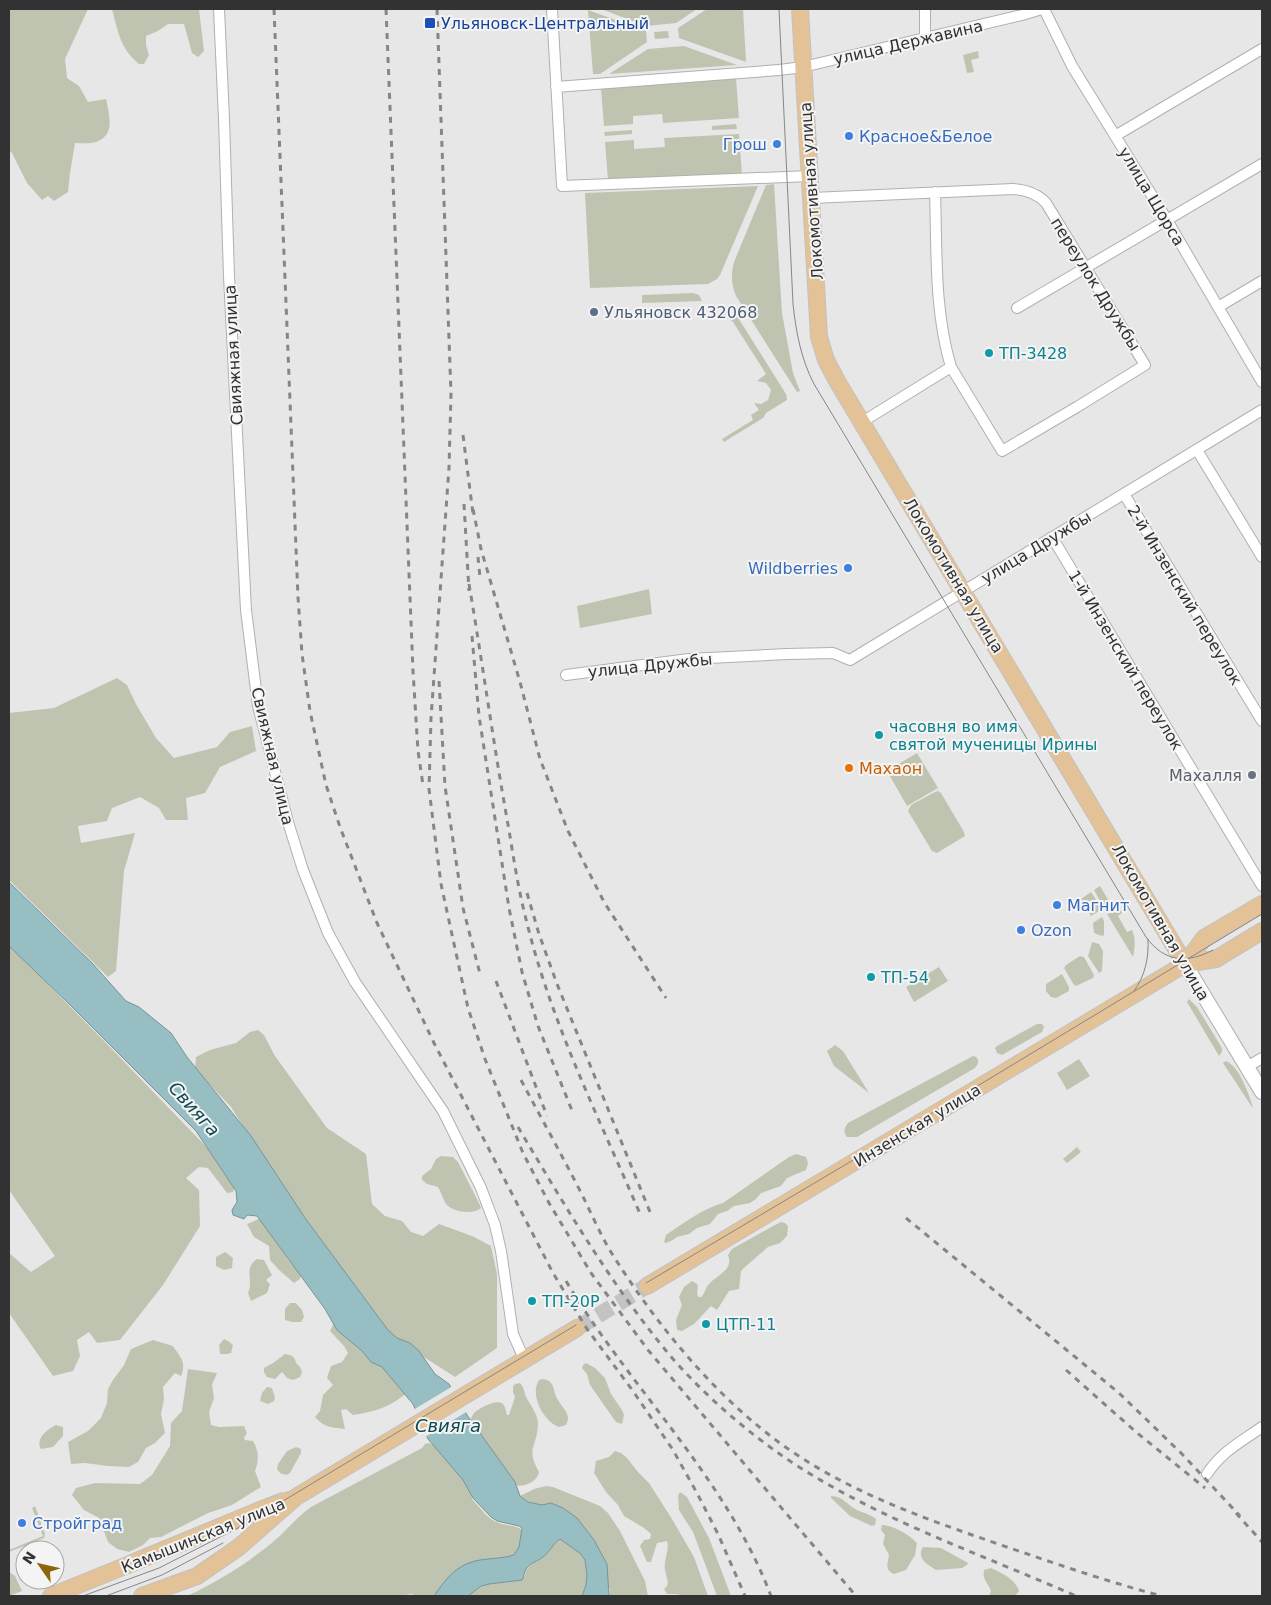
<svg xmlns="http://www.w3.org/2000/svg" width="1271" height="1605" font-family="'DejaVu Sans',sans-serif">
	<style>
		.green { fill: #bfc4b1 }
		.water { fill: #96bec3; stroke: #789498 }
		.pier { fill: #e7e7e8 }
		.lines { fill: none; stroke-linecap: round; stroke-linejoin: round }
		.primary-tunnel { stroke: #c3c3c4; stroke-width: 16; stroke-dasharray: 16 8; stroke-linecap: butt }
		.minor-casing { stroke: #b0b0b1; stroke-width: 12 }
		.secondary-casing { stroke: #b0b0b1; stroke-width: 16 }
		.primary-casing { stroke: #c2c2c2; stroke-width: 18 }
		.minor { stroke: #fff; stroke-width: 10 }
		.secondary { stroke: #fff; stroke-width: 14 }
		.primary { stroke: #e4c297; stroke-width: 16 }
		.tram { stroke: #868687; stroke-width: 1 }
		.rail { stroke: #868687; stroke-width: 3; stroke-dasharray: 6 6; stroke-linecap: butt }
		.transit-dot { fill: #1a4fb4; stroke: #f4f4f5; stroke-width: 2 }
		.shop-dot { fill: #3f7fe0; stroke: #f4f4f5; stroke-width: 2 }
		.service-dot { fill: #5c6f8a; stroke: #f4f4f5; stroke-width: 2 }
		.culture-dot { fill: #0f9aa8; stroke: #f4f4f5; stroke-width: 2 }
		.food-dot { fill: #e8710a; stroke: #f4f4f5; stroke-width: 2 }
		.worship-dot { fill: #6b7280; stroke: #f4f4f5; stroke-width: 2 }
		.labels { text-anchor: middle; stroke-width: 4; stroke-linejoin: round; paint-order: stroke }
		.transit-label { font-size: 16px; fill: #164399; stroke: #f4f4f5; text-anchor: start }
		.street-label { font-size: 16px; fill: #323232; stroke: #f4f4f5 }
		.shop-label { font-size: 16px; fill: #366cbe; stroke: #f4f4f5; text-anchor: start }
		.service-label { font-size: 16px; fill: #4e5e75; stroke: #f4f4f5; text-anchor: start }
		.culture-label { font-size: 16px; fill: #0d838f; stroke: #f4f4f5; text-anchor: start }
		.food-label { font-size: 16px; fill: #c56008; stroke: #f4f4f5; text-anchor: start }
		.worship-label { font-size: 16px; fill: #5b616d; stroke: #f4f4f5; text-anchor: end }
		.water-label { font-size: 18px; font-style: italic; fill: #0d4a4f; stroke: #f4f4f5 }
	</style>
	<rect width="100%" height="100%" fill="#e7e7e8"/>
	<path class="green" d="M9 9H88L65 59 67 78 79 86 88 102 106 99C109 115 116 135 96 142 90 144 81 143 75 143L70 173 68 192 54 201 48 196 42 200 27 183 12 153 9 150Z
		M112 9H199L204 51 198 57 192 53 184 24H168L158 31 146 36V45L149 55 144 64H139C120 48 118 32 112 9Z
		M601 9H697L676 23 646 26Z
		M707 9H743L746 62 679 38 678 28Z
		M588 10 646 31 647 42 600 74H593Z
		M668 31 669 38 655 39 654 32Z
		M684 46 737 65 609 74 648 49Z
		M978 51 979 58 971 60 974 72 967 73 963 55Z
		M736 78 739 118 663 123 662 114 633 116V124L604 126 601 89Z
		M736 124 737 129 712 130V126Z
		M632 130V134L605 136 604 132Z
		M739 134 742 175 608 180 605 142 634 140V149L665 147 664 138Z
		M774 184 782 313 793 373 800 391 797 392 736 296C731 284 731 274 734 262L766 185Z
		M758 186 720 275 717 279 708 284 590 288 585 193Z
		M693 293 699 295 702 301 642 303V295Z
		M724 314H732L737 316 786 394 787 400 766 413 763 418 724 442 722 439 753 420 751 415 759 410 754 403 761 404 768 400 771 390 766 383 757 381 766 374 733 322Z
		M649 589 652 614 580 628 577 606Z
		M117 678 127 685 136 704 156 738 174 758 217 747 230 732 252 726 256 751 220 767 205 793 186 798 188 820H166L159 808 140 797 112 808 107 821 78 826 81 843 135 833 124 871 116 971 108 977 9 880V713L54 708Z
		M917 753 938 788 907 806 887 771Z
		M938 791 941 793 964 832 965 836 937 853 932 851 908 811 911 805 935 792Z
		M1100 886 1112 906 1117 904 1119 906 1105 910 1094 890Z
		M1091 892 1102 909 1091 916 1081 899Z
		M1121 910 1122 913 1118 916 1127 932 1132 930C1136 939 1135 947 1133 957L1107 914Z
		M1102 917 1104 921V935L1102 936 1094 933 1093 923Z
		M1092 942 1099 944 1103 951 1102 971 1099 973 1088 956Z
		M9 945 108 1045 219 1160 236 1183 233 1192 227 1193 208 1168 199 1167 186 1178 199 1190 200 1226 163 1285 120 1340 97 1343 89 1332 77 1340 80 1356 73 1371 53 1376 9 1313V1253L31 1272 55 1256 9 1190Z
		M1080 956 1084 957 1094 975 1093 978 1076 986 1074 985 1064 968 1066 965Z
		M939 967 948 981 914 1002 906 987Z
		M1062 974 1069 987V991L1056 998 1051 997 1046 991V984Z
		M1189 999 1197 1007 1222 1048V1052L1219 1056 1187 1002Z
		M1037 1024H1042L1044 1027 1042 1032 1002 1055 997 1053 995 1048 997 1046Z
		M258 1030 264 1035 275 1056 327 1128 366 1154 372 1204 385 1216 402 1221 411 1232 423 1236 439 1224 472 1236 491 1246 497 1274V1348L455 1377 388 1334 288 1197 231 1107 195 1069 196 1057 210 1050 236 1043 250 1032Z
		M835 1045 843 1051 869 1093 834 1066 827 1051Z
		M973 1056 976 1057C980 1061 978 1064 975 1068L857 1137H847C843 1131 844 1129 848 1123Z
		M1079 1059 1090 1076 1067 1090 1057 1073Z
		M1226 1061C1240 1067 1248 1093 1253 1107H1252L1223 1063Z
		M1077 1147 1081 1152 1067 1163 1063 1159Z
		M796 1154 806 1157 808 1163 806 1170 787 1178 781 1186 761 1193 756 1199 750 1203 734 1206 727 1211 718 1214 710 1224 697 1228 689 1234 677 1237 671 1241 666 1243 664 1242 666 1235C684 1223 702 1209 723 1203L789 1157Z
		M441 1156 453 1157 458 1162 480 1205 481 1208C474 1215 453 1212 447 1205 443 1200 441 1192 438 1187L427 1184 422 1180V1176L431 1169 436 1159Z
		M261 1218 281 1247 288 1260 302 1271 300 1279 294 1283 279 1270 270 1260 269 1246 254 1237 247 1224Z
		M781 1222 785 1223 788 1226 787 1236 780 1243 768 1247 745 1267 741 1271 739 1289 729 1291 717 1310 711 1306 694 1324 682 1331 677 1330 676 1320 682 1305 679 1297 684 1287 692 1281 697 1284C699 1288 696 1292 698 1297H701C705 1294 705 1288 709 1284 717 1275 734 1270 728 1255L732 1249 773 1226Z
		M225 1252 233 1258 232 1268 224 1270 216 1266V1257Z
		M257 1259 264 1260 272 1275 266 1280 270 1284 267 1293 251 1301 248 1293C254 1281 243 1268 257 1259Z
		M290 1303H296L302 1310 304 1317 301 1322H292L285 1320V1309Z
		M335 1321 410 1390C393 1406 375 1412 353 1415L346 1409 341 1410 345 1429C333 1428 323 1427 315 1417L320 1411 323 1395 333 1385 327 1378 331 1366 342 1362 348 1353 344 1346 330 1331Z
		M224 1339 228 1341 233 1345 231 1353 227 1354H220L219 1345Z
		M153 1340 173 1346C180 1357 187 1362 181 1376L175 1373 163 1387 164 1399 161 1414 165 1433 155 1443 146 1448 138 1462 129 1467 108 1466 85 1463 71 1464 68 1442 88 1431 101 1418 107 1403 108 1389 113 1380 124 1365 131 1349Z
		M285 1354C291 1355 295 1356 296 1363L300 1367 302 1372 300 1377 293 1380 287 1378 282 1372 275 1379 267 1377 264 1372V1368L273 1363Z
		M586 1363 595 1368 605 1378 611 1394 622 1410 624 1415 622 1424 616 1422 590 1385 587 1374 582 1368 583 1365Z
		M188 1369 217 1373 212 1385 214 1398 209 1412 211 1425 219 1427 244 1426 247 1433 244 1438 245 1440 253 1441C259 1451 259 1461 255 1471L261 1487 232 1505 208 1513 161 1537 150 1538 143 1545 129 1552 117 1549 108 1542 99 1518 84 1510 72 1495 76 1488 95 1483 140 1484 152 1475 170 1446 171 1423 182 1411Z
		M542 1379C556 1380 552 1391 558 1400 563 1409 572 1414 566 1425L559 1427C544 1422 529 1395 539 1380Z
		M520 1383C524 1387 524 1392 526 1397 531 1406 539 1416 538 1426 536 1449 526 1448 539 1472 537 1482 524 1488 514 1485L470 1420C471 1419 473 1414 474 1413 479 1408 497 1398 503 1404 505 1406 506 1411 507 1415H509L515 1397 513 1392V1387L515 1384Z
		M267 1387 272 1388 275 1398 274 1401 268 1404 260 1401 262 1393Z
		M56 1425 63 1427V1436L53 1447 41 1449C35 1439 47 1429 56 1425Z
		M429 1443 437 1447 474 1492 472 1499C480 1507 488 1520 499 1523 507 1526 514 1525 521 1529L522 1534 518 1554 442 1596H417L411 1594 400 1596H187C220 1580 245 1565 274 1541 287 1530 297 1517 311 1507L422 1448 425 1444Z
		M296 1447 301 1449V1453L290 1473 286 1475 280 1473 277 1469 278 1464 287 1451Z
		M615 1451 621 1453 627 1458 638 1472 649 1483 672 1519 694 1557 708 1596H685L676 1594H667L664 1589 667 1586C669 1580 666 1577 665 1570 663 1560 670 1551 667 1541L657 1543 651 1562H647L640 1546 644 1540 650 1539 651 1534 644 1528 624 1516 618 1505 606 1492 594 1473 596 1461 609 1457Z
		M546 1486 553 1487 600 1506 608 1513 620 1531 645 1581 648 1596H609L610 1589 542 1505 528 1502 520 1496 534 1489Z
		M281 1492H283L201 1530 125 1556Z
		M680 1492 687 1497 709 1538 731 1596H717L693 1532 679 1510 678 1496Z
		M831 1496C843 1496 847 1505 857 1510 863 1513 870 1514 876 1519L875 1525 872 1526 850 1516 831 1498Z
		M35 1506 45 1534 44 1538 9 1552V1550L43 1536 32 1508Z
		M882 1525C892 1525 910 1535 917 1543L915 1555 906 1570 894 1574C884 1570 888 1563 889 1555L883 1544 885 1535 881 1530Z
		M560 1539 581 1554 585 1560 587 1575 586 1585 582 1596H468C472 1593 477 1588 481 1586 495 1579 511 1585 525 1576 526 1571 525 1571 528 1568 532 1563 537 1561 542 1558 549 1553 552 1544 560 1539Z
		M923 1547 941 1548 968 1563 967 1565 962 1568 936 1570C927 1564 916 1558 923 1547Z
		M991 1568C1002 1573 1015 1579 1019 1591L1015 1596H989L991 1591C988 1583 982 1579 984 1570Z
		M9 1572 15 1576 22 1591 9 1596Z"/>
	<path class="water" d="M9 882 93 964 126 1001 139 1007 171 1033 187 1057 251 1136 305 1218 388 1330 397 1338 410 1343 419 1351 435 1374 449 1384 467 1415 515 1482 520 1496 528 1502 542 1505 551 1503 563 1508 577 1518 594 1540 607 1564 609 1596H582L586 1585 587 1575 585 1560 581 1554 560 1539C553 1543 550 1552 543 1557 538 1561 530 1563 526 1569 524 1573 524 1577 522 1580L489 1584 481 1586 468 1596H434C445 1580 455 1566 475 1561 488 1558 501 1559 514 1555L519 1547 522 1528 519 1526 497 1521 491 1517 473 1498 463 1480 428 1439 413 1404 382 1367 371 1362 362 1351 337 1330 325 1309 257 1216 247 1215 244 1219 233 1215 232 1210 237 1202 236 1191 196 1131 69 1004 9 946Z"/>
	<path class="pier" d="M453 1386 468 1411 425 1437 413 1410Z"/>
	<g class="lines">
		<path class="primary-tunnel" d="M577 1328 647 1286"/>
		<g class="minor-casing">
			<path id="minor" d="M219 9 224 119 229 276 246 610 258 706 288 822 303 870 328 933 355 982 443 1111 481 1188 495 1225 501 1251 513 1334 524 1359
				M552 9 562 186 810 176
				M925 9V38
				M1044 9 1072 66 1167 220 1262 382
				M556 87 779 70 803 67 1022 15 1042 9
				M1115 136 1262 49
				M935 192C937 251 934 310 951 367
				M812 198 1013 189C1026 190 1037 193 1046 203L1145 365 1077 407 1002 451 951 367 862 422
				M1218 307 1262 281
				M1017 308 1262 164
				M1197 450 1262 557
				M1124 494 1262 721
				M1052 537 1262 886
				M566 675 689 659 787 654 833 653 850 660 1262 410
				M1247 1067 1262 1058
				M1207 1474C1222 1451 1241 1442 1262 1427"/>
		</g>
		<g class="secondary-casing">
			<path id="secondary" d="M1185 964 1198 986 1262 1092"/>
		</g>
		<g class="primary-casing">
			<path id="primary" d="M800 9 819 337 826 360 837 381 1185 964
				M1185 964 1204 938 1262 904
				M647 1286 1185 964 1216 959 1262 931
				M51 1596 177 1545 260 1510 289 1500
				M142 1596 197 1576 239 1547 296 1497 577 1328"/>
		</g>
		<use href="#minor" class="minor"/>
		<use href="#secondary" class="secondary"/>
		<use href="#primary" class="primary"/>
		<path class="tram" d="M779 9 793 304C796 332 801 359 814 384L1146 937C1164 962 1187 964 1213 950
			M1134 991C1145 976 1149 958 1148 939
			M646 1283 951 1102 1262 914
			M83 1596 159 1568 238 1528 576 1325
			M106 1596 162 1575 223 1543"/>
		<path class="rail" d="M274 9 298 597 302 654 310 711 326 785 340 827 377 923 434 1043 553 1273 587 1329 633 1391 673 1450 698 1495 718 1534 745 1596
			M386 9 413 671 418 751 423 785
			M437 9 451 394 449 468 431 718 429 789 441 884 468 1008 485 1059 523 1153 549 1203 591 1273 648 1350 856 1596
			M463 435 473 514
			M464 504 469 591
			M473 509 481 549 520 682 540 759 568 831 604 902 666 998
			M478 557 480 578
			M469 584C483 666 494 748 509 830 514 861 519 893 527 923 552 1025 600 1120 641 1216
			M472 636 479 716 509 908 522 972 538 1026 573 1113
			M439 681 445 786 463 908 480 974
			M527 893 539 934 557 984 650 1212
			M496 981 547 1116
			M521 1080C539 1114 558 1148 576 1183 590 1209 600 1236 616 1260 660 1329 717 1398 784 1446 850 1493 926 1519 1001 1545 1054 1563 1108 1582 1162 1596
			M518 1127C565 1206 613 1288 673 1359 703 1393 737 1423 774 1450 863 1514 976 1552 1076 1596
			M906 1218 1119 1393 1182 1454 1240 1516
			M566 1281C630 1388 727 1479 771 1596
			M1066 1370 1136 1432 1205 1488
			M1236 1513 1262 1542"/>
	</g>
	<rect class="transit-dot" x="424" y="17" width="12" height="12" rx="2.5"/>
	<g class="shop-dot">
		<circle cx="849" cy="136" r="5"/>
		<circle cx="777" cy="144" r="5"/>
		<circle cx="848" cy="568" r="5"/>
		<circle cx="1057" cy="905" r="5"/>
		<circle cx="1021" cy="930" r="5"/>
		<circle cx="22" cy="1523" r="5"/>
	</g>
	<circle class="service-dot" cx="594" cy="312" r="5"/>
	<g class="culture-dot">
		<circle cx="989" cy="353" r="5"/>
		<circle cx="879" cy="735" r="5"/>
		<circle cx="871" cy="977" r="5"/>
		<circle cx="532" cy="1301" r="5"/>
		<circle cx="706" cy="1324" r="5"/>
	</g>
	<circle class="food-dot" cx="849" cy="768" r="5"/>
	<circle class="worship-dot" cx="1252" cy="775" r="5"/>
	<g class="labels">
		<g class="transit-label">
			<text x="441" y="29">Ульяновск-Центральный</text>
		</g>
		<g class="street-label">
			<text transform="translate(908 42) rotate(-13)" y="6">улица Державина</text>
			<text transform="translate(811 191) rotate(-94)" y="6">Локомотивная улица</text>
			<text transform="translate(1152 196) rotate(59)" y="6">улица Щорса</text>
			<text transform="translate(1096 284) rotate(58)" y="6">переулок Дружбы</text>
			<text transform="translate(233 355) rotate(-93)" y="6">Свияжная улица</text>
			<text transform="translate(1036 547) rotate(-31)" y="6">улица Дружбы</text>
			<text transform="translate(954 575) rotate(59)" y="6">Локомотивная улица</text>
			<text transform="translate(1185 595) rotate(59)" y="6">2-й Инзенский переулок</text>
			<text transform="translate(1126 660) rotate(59)" y="6">1-й Инзенский переулок</text>
			<text transform="translate(650 665) rotate(-6)" y="6">улица Дружбы</text>
			<text transform="translate(273 756) rotate(77)" y="6">Свияжная улица</text>
			<text transform="translate(1161 922) rotate(60)" y="6">Локомотивная улица</text>
			<text transform="translate(917 1125) rotate(-31)" y="6">Инзенская улица</text>
			<text transform="translate(203 1535) rotate(-22)" y="6">Камышинская улица</text>
		</g>
		<g class="shop-label">
			<text x="859" y="142">Красное&amp;Белое</text>
			<text x="767" y="150" text-anchor="end">Грош</text>
			<text x="838" y="574" text-anchor="end">Wildberries</text>
			<text x="1067" y="911">Магнит</text>
			<text x="1031" y="936">Ozon</text>
			<text x="32" y="1529">Стройград</text>
		</g>
		<g class="service-label">
			<text x="604" y="318">Ульяновск 432068</text>
		</g>
		<g class="culture-label">
			<text x="999" y="359">ТП-3428</text>
			<text x="889" y="732">часовня во имя<tspan x="889" dy="18">святой мученицы Ирины</tspan></text>
			<text x="881" y="983">ТП-54</text>
			<text x="542" y="1307">ТП-20Р</text>
			<text x="716" y="1330">ЦТП-11</text>
		</g>
		<g class="food-label">
			<text x="859" y="774">Махаон</text>
		</g>
		<g class="worship-label">
			<text x="1242" y="781">Махалля</text>
		</g>
		<g class="water-label">
			<text transform="translate(194 1109) rotate(48)" y="6">Свияга</text>
			<text x="448" y="1432">Свияга</text>
		</g>
	</g>
	<rect width="1271" height="1605" fill="none" stroke="#323232" stroke-width="20"/>
	<g transform="translate(40 1565) rotate(304)"><circle r="24" fill="#f4f4f5" stroke="#a6a6a7"/>
	<path d="M0-4L9 19L0 12L-9 19Z" fill="#8d660a"/>
	<text y="-8" font-size="14" font-weight="bold" text-anchor="middle" fill="#323232">N</text>
	</g>
</svg>
